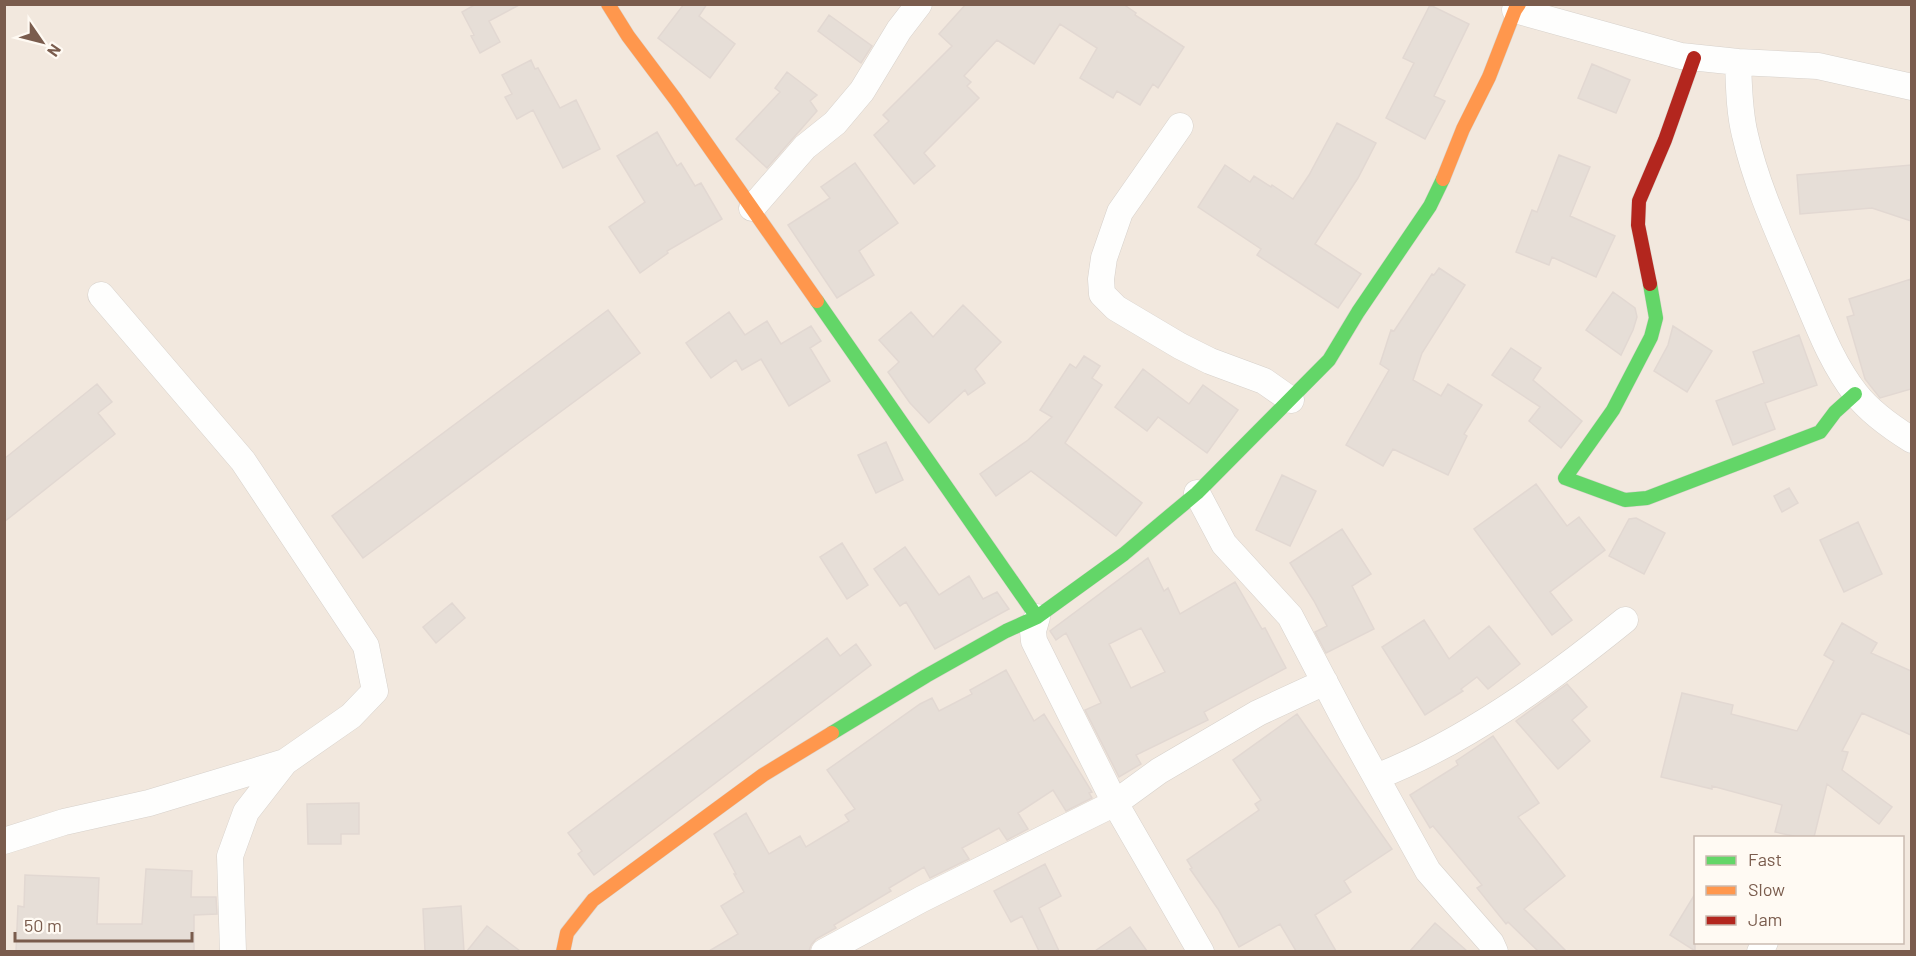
<svg xmlns="http://www.w3.org/2000/svg" width="1916" height="956" font-family="Barlow,sans-serif">
	<style>
		.residential { fill: #f2e8de; fill-rule: evenodd }
		.building { fill: #e6ded7; stroke: #e2d8d2; stroke-width: 1.5; fill-rule: evenodd }
		.lines { fill: none; stroke-linecap: round; stroke-linejoin: round }
		.street-casing { stroke: #d7d1cb; stroke-width: 27 }
		.fast-casing { stroke: #d9d2cb; stroke-width: 15 }
		.slow-casing { stroke: #d9d2cb; stroke-width: 15 }
		.jam-casing { stroke: #d9d2cb; stroke-width: 15 }
		.street { stroke: #fefefd; stroke-width: 26 }
		.fast { stroke: #63d668; stroke-width: 14 }
		.slow { stroke: #ff974d; stroke-width: 14 }
		.jam { stroke: #b3261e; stroke-width: 14 }
	</style>
	<rect width="100%" height="100%" fill="#f9f5f0"/>
	<path class="residential" d="M5 5H1911V951L5 952ZM1696 838H1902V942H1696Z"/>
	<path class="building" d="M476 4H521L489 21 500 42 480 53 471 36 474 35 462 12Z
		M684 4H707L699 16 735 44 710 78 658 38Z
		M966 4H1123L1136 13 1135 15 1184 47 1158 88 1153 84 1140 105 1117 91 1113 98 1080 78 1097 48 1060 24 1034 64 997 40 964 76 971 82 967 86 979 98 924 153 935 166 914 184 874 135 889 121 883 115 952 46 939 34Z
		M1430 5 1469 24 1434 96 1445 101 1425 139 1386 118 1414 63 1403 58Z
		M829 15 872 46 861 63 818 31Z
		M531 60 535 69 538 68 560 108 576 100 600 149 563 168 533 110 517 119 505 97 512 94 502 75Z
		M1592 64 1630 80 1616 113 1578 98Z
		M787 72 817 95 810 101 817 111 767 168 736 139 780 92 775 88Z
		M1337 123 1376 143 1358 178 1315 244 1361 274 1338 308 1257 255 1261 249 1198 207 1225 165 1250 182 1254 176 1271 187 1272 185 1293 199 1309 175Z
		M657 132 677 166 681 163 695 186 701 183 722 219 667 251 668 253 640 273 609 227 645 202 617 156Z
		M1559 155 1590 167 1570 216 1615 236 1596 277 1552 257 1549 265 1516 252 1532 210 1537 212Z
		M855 163 898 223 859 251 874 275 837 298 788 225 830 198 821 187Z
		M1911 165V221L1872 208 1800 214 1797 175Z
		M1439 268 1465 285 1422 353 1413 380 1441 396 1448 384 1482 405 1464 434 1467 436 1448 475 1393 449 1383 466 1346 445 1389 370 1380 364 1391 330 1394 331 1432 274 1434 275Z
		M1911 279V389L1880 398 1865 379 1847 317 1854 315 1849 299Z
		M1613 292 1635 308 1637 317 1633 330 1621 355 1586 330Z
		M963 305 1001 342 975 369 985 383 968 395 965 390 929 423 910 403 888 372 899 362 879 340 911 312 933 337Z
		M608 310 640 353 363 558 332 516Z
		M729 312 745 335 767 321 781 344 811 326 821 341 810 348 830 381 789 406 761 359 742 370 736 360 711 378 686 343Z
		M1673 326 1712 351 1687 392 1654 371 1668 345Z
		M1799 335 1817 385 1765 403 1775 429 1733 445 1716 401 1764 383 1753 352Z
		M1511 348 1541 368 1533 380 1582 421 1561 448 1529 421 1540 407 1492 375Z
		M1084 356 1100 366 1092 378 1102 385 1065 443 1142 503 1116 536 1031 471 996 496 980 474 1028 440 1052 417 1040 410 1070 364 1076 368Z
		M1143 369 1189 404 1203 385 1238 410 1207 453 1158 417 1147 431 1115 407Z
		M97 384 112 402 98 413 115 434 4 522V459Z
		M886 442 903 480 876 493 858 455Z
		M1282 475 1316 491 1290 546 1256 530Z
		M1536 484 1567 526 1579 517 1605 550 1550 592 1572 620 1552 635 1474 529Z
		M1789 488 1798 503 1782 512 1774 496Z
		M1636 518 1665 533 1644 574 1609 556 1629 519Z
		M1858 522 1882 574 1844 592 1820 540Z
		M1342 529 1371 574 1352 586 1374 629 1326 653 1315 632 1327 626 1314 601 1290 563Z
		M842 543 868 585 847 599 820 557Z
		M905 547 939 595 969 576 983 599 997 592 1009 609 935 649 906 602 900 606 874 569Z
		M1148 558 1164 591 1168 588 1180 614 1235 582 1262 629 1265 628 1286 668 1204 712 1208 720 1136 755 1141 764 1119 777 1085 710 1101 703 1066 633 1056 640 1050 631ZM1141 628 1165 672 1131 688 1109 644Z
		M452 603 465 618 436 643 423 627Z
		M1424 620 1449 659 1489 626 1520 664 1488 689 1477 677 1461 689 1463 691 1425 715 1382 647Z
		M1842 623 1877 643 1871 653 1911 671V735L1862 713 1842 751 1848 752 1842 770 1892 807 1879 824 1827 784 1814 837H1798L1775 832 1782 805 1712 786V789L1661 777 1682 693 1733 705 1731 714 1797 731 1834 661 1824 655Z
		M827 638 840 656 856 644 871 665 594 875 578 854 582 851 568 833Z
		M1006 670 1034 721 1044 714 1092 792 1089 793 1092 798 1066 811 1053 790 1018 813 1028 829 1007 840 999 828 962 848 969 859 930 878 924 867 889 888 891 891 834 925 836 928 816 939 811 945 809 951H709L738 934 721 906 744 892 734 874H736L714 834 746 813 769 854 800 836 806 847 849 821 845 815 855 809 827 770 920 704 932 698 939 711 972 694 970 690Z
		M1567 684 1587 707 1572 720 1590 741 1558 769 1516 721Z
		M1297 714 1392 849 1344 881 1351 892 1315 915 1336 951H1296L1280 924 1239 947 1218 909 1190 869 1192 868 1187 860 1259 810 1255 804 1261 800 1233 760Z
		M1493 736 1539 803 1518 817 1565 876 1524 909 1566 951H1538L1508 922 1506 924 1477 888 1482 885 1433 826 1430 828 1410 795 1458 765 1456 761Z
		M359 803V834H341V844H308L307 804Z
		M1045 864 1061 896 1039 908 1059 951H1039L1022 916 1011 922 994 891Z
		M146 869 192 871 191 897H216L217 914 194 915V951H16L18 906 24 907 25 875 99 878 97 924H142Z
		M1695 894V951L1670 935Z
		M461 906 464 951H425L423 909Z
		M1435 923 1467 951H1410Z
		M487 926 520 951H467Z
		M1130 927 1147 951H1095Z"/>
	<g class="lines">
		<g class="street-casing">
			<path id="street" d="M1515 10 1681 56 1738 62 1818 66 1912 87
				M1738 62C1739 86 1739 111 1745 135 1757 188 1781 238 1802 288 1818 325 1831 362 1856 394 1871 413 1891 427 1912 440
				M1180 126 1120 212 1104 258 1101 279 1102 294 1116 308 1180 346 1210 361 1264 381 1291 400
				M752 208 805 147 835 123 862 91 899 30 919 4
				M101 295 243 461 366 646 375 691 351 716 285 762
				M1197 493 1224 544 1290 616 1352 734 1428 871 1491 943 1495 952
				M1037 617 1033 631 1034 641 1115 803 1201 952
				M1376 777C1466 742 1551 680 1625 620
				M4 841 64 822 149 803 285 762 246 812 230 856 233 952
				M824 952 922 899 1115 803 1159 771 1258 713 1325 682
				M1760 952 1765 942"/>
		</g>
		<g class="fast-casing">
			<path id="fast" d="M1650 284 1656 318 1651 337 1613 410 1565 478 1625 500 1647 498 1820 432 1835 412 1855 394
				M817 301 1037 617
				M832 733 926 676 1006 631 1037 617 1124 554 1197 493 1329 360 1358 312 1430 206 1443 179"/>
		</g>
		<g class="slow-casing">
			<path id="slow" d="M608 4 628 36 676 100 817 301
				M1443 179 1463 129 1489 77 1515 10 1519 4
				M563 952 567 933 593 900 763 775 832 733"/>
		</g>
		<g class="jam-casing">
			<path id="jam" d="M1650 284 1638 225 1639 201 1665 140 1694 58"/>
		</g>
		<use href="#street" class="street"/>
		<use href="#fast" class="fast"/>
		<use href="#slow" class="slow"/>
		<use href="#jam" class="jam"/>
	</g>
	<rect width="1916" height="956" fill="none" stroke="#7a5c4d" stroke-width="12"/>
	<rect x="1694" y="836" width="210" height="108" fill="#fffaf3" stroke="#cabbb1" stroke-width="1.5"/>
	<rect x="1706" y="856" width="30" height="9" fill="#63d668" stroke="#cabbb1" stroke-width="1.5"/>
	<text x="1748" y="866" font-size="18" fill="#7a5c4d">Fast</text>
	<rect x="1706" y="886" width="30" height="9" fill="#ff974d" stroke="#cabbb1" stroke-width="1.5"/>
	<text x="1748" y="896" font-size="18" fill="#7a5c4d">Slow</text>
	<rect x="1706" y="916" width="30" height="9" fill="#b3261e" stroke="#cabbb1" stroke-width="1.5"/>
	<text x="1748" y="926" font-size="18" fill="#7a5c4d">Jam</text>
	<g transform="translate(42 42) rotate(125)" stroke="#fffaf3" stroke-width="4.5" paint-order="stroke">
	<path d="M0-4.5L10 22L0 15L-10 22Z" fill="#7a5c4d"/>
	<text y="-9" font-size="16" font-weight="bold" text-anchor="middle" fill="#7a5c4d">N</text>
	</g>
	<path d="M15 932v9h177v-9" fill="none" stroke="#7a5c4d" stroke-width="3"/>
	<text x="24" y="932" font-size="18" fill="#7a5c4d" stroke="#fffaf3" stroke-width="4.5" paint-order="stroke">50 m</text>
</svg>
